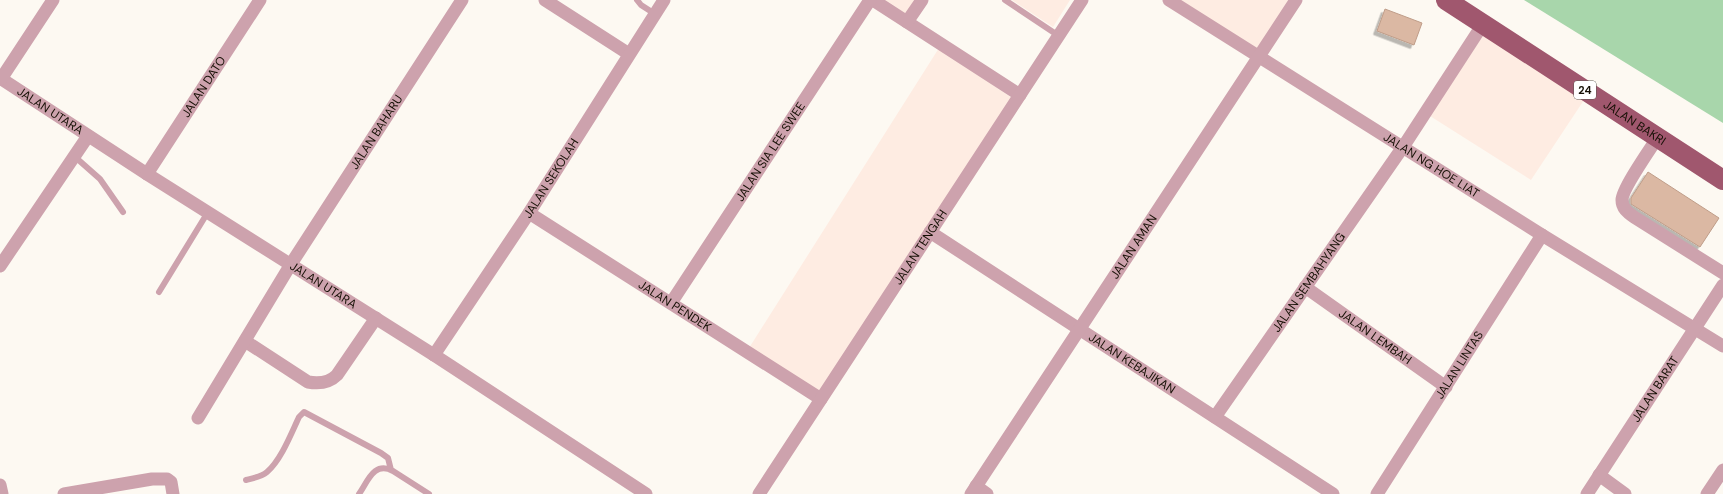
<svg xmlns="http://www.w3.org/2000/svg" width="1723" height="494" font-family="'DM Sans',sans-serif">
	<style>
		.commercial { fill: #feece2 }
		.green { fill: #a8d6ab }
		.building { fill: #dbb8a3; stroke: #bf9d89; filter: url(#shadow) }
		.lines { fill: none; stroke-linecap: round; stroke-linejoin: round }
		.service { stroke: #cda2ad; stroke-width: 6 }
		.minor { stroke: #cda2ad; stroke-width: 13 }
		.primary { stroke: #a0576e; stroke-width: 20 }
		.labels { text-anchor: middle; stroke-width: 3.5; stroke-linejoin: round; paint-order: stroke }
		.shield { fill: #fff; stroke: #5c5850; stroke-width: 1 }
		.shield-label { font-size: 11px; font-weight: bold; fill: #161005 }
		.street-label { font-size: 12px; fill: #161005; stroke: #fff }
	</style>
	<defs>
		<filter id="shadow"><feDropShadow dx="-3.5" dy="3.5" stdDeviation="0" flood-color="#0004"/></filter>
	</defs>
	<rect width="100%" height="100%" fill="#fdf9f2"/>
	<path class="commercial" d="M882 0H916L906 16Z
		M1012 0H1070L1053 27Z
		M1178 0H1302L1265 56Z
		M1484 34 1584 100 1531 180 1430 116Z
		M939 48 1012 98 820 392 749 348Z"/>
	<path class="green" d="M1524 0H1723V123Z"/>
	<path class="building" d="M1385 9 1422 23 1414 45 1377 31Z
		M1648 172 1719 218 1700 247 1631 204V198Z"/>
	<g class="lines">
		<path class="service" d="M637 0 641 5 655 14
			M1005 0 1059 36
			M74 156 100 179 123 212
			M159 292 208 212
			M246 480C254 478 261 477 267 472 281 460 291 434 299 417L304 412 381 453 388 458 391 470
			M359 494C368 481 374 461 393 471L429 494"/>
		<g class="minor">
			<path d="M545 0 629 54"/>
			<path d="M873 0 1020 95"/>
			<path id="s1" d="M1169 0 1542 235 1723 346"/>
			<path d="M907 22 922 0"/>
			<path id="s2" d="M0 78 147 174 434 355 646 494"/>
			<path d="M1 79 53 0"/>
			<path d="M1658 137C1651 148 1622 189 1622 200 1622 208 1627 212 1634 217L1723 273"/>
			<path id="s3" d="M147 174 260 0"/>
			<path id="s4" d="M529 213 821 399"/>
			<path id="s5" d="M930 232 1333 494"/>
			<path d="M0 266 88 136"/>
			<path id="s6" d="M1305 287 1446 387"/>
			<path id="s7" d="M671 303 870 0"/>
			<path d="M245 341 308 382C319 384 329 383 337 375L376 318"/>
			<path id="s8" d="M434 355 529 213 664 0"/>
			<path id="s9" d="M1215 417 1405 144 1483 24"/>
			<path id="s10" d="M198 418 291 264 462 0"/>
			<path d="M1599 475 1625 494"/>
			<path d="M0 485 2 494"/>
			<path d="M976 486 987 494"/>
			<path d="M64 494 152 479H167L171 482 173 494"/>
			<path id="s11" d="M759 494 1082 0"/>
			<path id="s12" d="M971 494 1296 0"/>
			<path id="s13" d="M1377 494 1542 235"/>
			<path id="s14" d="M1587 494 1723 285"/>
			<path d="M1707 494 1723 470"/>
		</g>
		<path class="primary" id="s15" d="M1446 0 1723 180"/>
	</g>
	<g class="labels">
		<rect class="shield" x="1574" y="81" width="22" height="18" rx="3"/>
		<g class="shield-label">
			<text x="1585" y="94">24</text>
		</g>
		<g class="street-label">
			<text dy="4" stroke="none"><textPath href="#s3" startOffset="104">JALAN DATO</textPath></text>
			<text dy="4" stroke="none"><textPath href="#s2" startOffset="60">JALAN UTARA</textPath></text>
			<text dy="4" stroke="none"><textPath href="#s15" startOffset="225">JALAN BAKRI</textPath></text>
			<text dy="4" stroke="none"><textPath href="#s10" startOffset="337">JALAN BAHARU</textPath></text>
			<text dy="4" stroke="none"><textPath href="#s7" startOffset="181">JALAN SIA LEE SWEE</textPath></text>
			<text dy="4" stroke="none"><textPath href="#s1" startOffset="310">JALAN NG HOE LIAT</textPath></text>
			<text dy="4" stroke="none"><textPath href="#s8" startOffset="212">JALAN SEKOLAH</textPath></text>
			<text dy="4" stroke="none"><textPath href="#s11" startOffset="295">JALAN TENGAH</textPath></text>
			<text dy="4" stroke="none"><textPath href="#s12" startOffset="296">JALAN AMAN</textPath></text>
			<text dy="4" stroke="none"><textPath href="#s9" startOffset="164">JALAN SEMBAHYANG</textPath></text>
			<text dy="4" stroke="none"><textPath href="#s2" startOffset="384">JALAN UTARA</textPath></text>
			<text dy="4" stroke="none"><textPath href="#s4" startOffset="173">JALAN PENDEK</textPath></text>
			<text dy="4" stroke="none"><textPath href="#s6" startOffset="86">JALAN LEMBAH</textPath></text>
			<text dy="4" stroke="none"><textPath href="#s5" startOffset="241">JALAN KEBAJIKAN</textPath></text>
			<text dy="4" stroke="none"><textPath href="#s13" startOffset="153">JALAN LINTAS</textPath></text>
			<text dy="4" stroke="none"><textPath href="#s14" startOffset="125">JALAN BARAT</textPath></text>
		</g>
	</g>
</svg>
